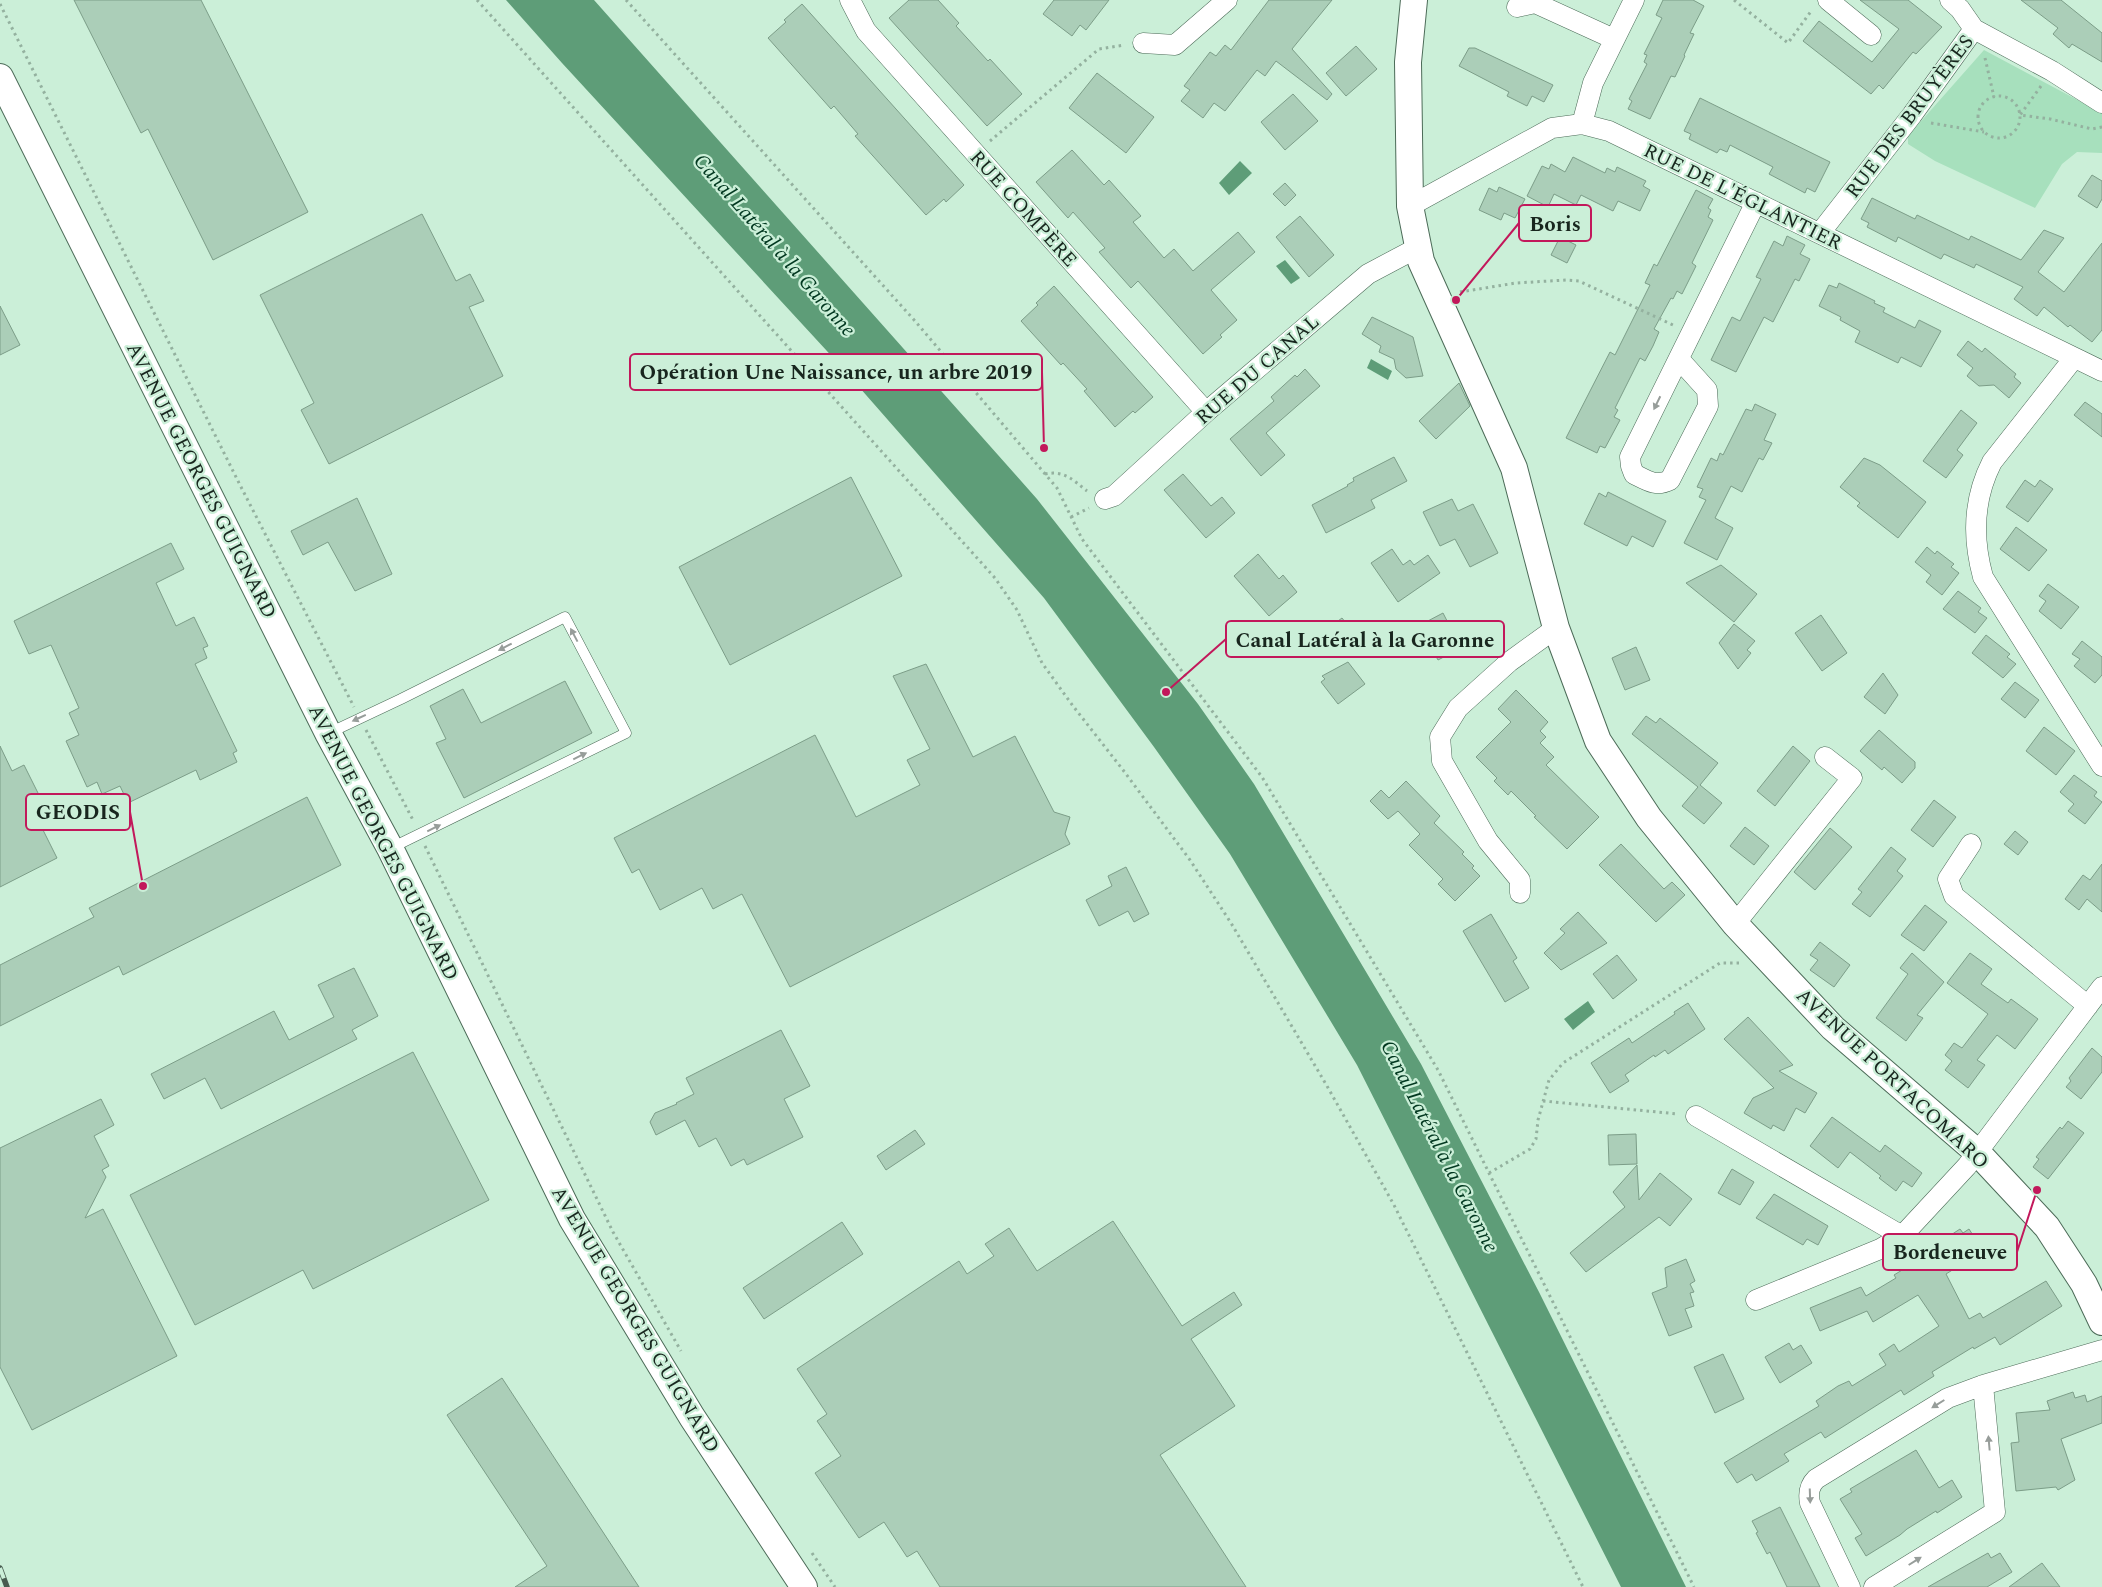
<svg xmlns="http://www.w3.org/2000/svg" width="2102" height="1587" font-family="Spectral,serif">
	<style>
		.green { fill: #a7e0bd }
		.water { fill: #5e9d78 }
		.building { fill: #abceb8; stroke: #7c9d88 }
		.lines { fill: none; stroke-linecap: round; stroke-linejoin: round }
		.service-casing { stroke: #4c6b58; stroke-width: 11 }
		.minor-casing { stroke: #4c6b58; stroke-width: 21 }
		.tertiary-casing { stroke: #4c6b58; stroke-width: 28 }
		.path { stroke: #94b19f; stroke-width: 3; stroke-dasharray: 2.5 4; stroke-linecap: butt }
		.service { stroke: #fff; stroke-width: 10 }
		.minor { stroke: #fff; stroke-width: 20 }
		.tertiary { stroke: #fff; stroke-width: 26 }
		.rail-casing { stroke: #485c50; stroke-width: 5.5 }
		.rail { stroke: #cbefd8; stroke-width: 4; stroke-dasharray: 11; stroke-linecap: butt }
		.oneway { fill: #979d9a }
		.labels { text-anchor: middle; stroke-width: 4.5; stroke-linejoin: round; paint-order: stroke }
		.street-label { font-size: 20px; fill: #18261e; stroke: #cbefd8 }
		.water-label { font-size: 21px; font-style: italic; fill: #023820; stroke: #cbefd8 }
		.leader { fill: none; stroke: #c2185b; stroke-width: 2 }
		.callout-dot { fill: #c2185b; stroke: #cbefd8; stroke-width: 2 }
		.callout { fill: #cbefd8; stroke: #c2185b; stroke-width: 2 }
		.callout-label { font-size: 21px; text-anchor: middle; font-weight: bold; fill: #18261e }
	</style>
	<rect width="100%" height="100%" fill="#cbefd8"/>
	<path class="green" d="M1984 50 2102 113V153L2077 152 2062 164 2035 208 1935 161 1908 144V136Z"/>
	<path class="water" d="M506 0H594L1037 499 1198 704 1254 784 1421 1064 1539 1292 1686 1587H1621L1357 1065 1230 854 1154 747 1044 598 838 363 562 63Z
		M1240 161 1252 173 1229 195 1219 183Z
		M1285 260 1300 278 1291 284 1276 266Z
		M1371 359 1392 371 1388 380 1367 368Z
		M1588 1001 1595 1012 1573 1030 1564 1019Z"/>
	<path class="building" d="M74 0H201L308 212 213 260 148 129 141 133Z
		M909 0H938L959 23 956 26 988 61 990 59 1022 94 987 126 889 18Z
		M1054 0H1109L1086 30 1080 25 1072 36 1043 14Z
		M1269 0H1332L1292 49 1332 94 1327 100 1276 61 1265 76 1257 70 1225 111 1214 103 1203 118 1181 101 1190 90 1184 86 1210 52 1216 56 1225 45 1231 50Z
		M1663 0H1693L1704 6 1690 33 1694 34 1684 55 1685 56 1675 77 1671 76 1650 119 1628 109 1632 101 1629 99 1647 64 1644 62 1647 55 1644 54 1662 18 1656 15Z
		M1860 0H1908L1942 27 1916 54 1913 52 1883 89 1879 85 1871 94 1803 41 1819 21 1872 62 1899 29Z
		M2021 0H2061L2102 33V62L2072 44 2069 48 2053 34 2058 28Z
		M802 4 964 185 946 202 944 199 926 215 855 136 858 134 834 106 831 109 768 38 786 22 784 20Z
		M1356 46 1377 69 1346 96 1326 73Z
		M1469 48H1475L1553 85 1544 102 1532 96 1527 106 1507 96 1509 92 1459 66Z
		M1097 73 1154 117 1126 153 1069 108Z
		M1293 94 1318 121 1285 150 1261 122Z
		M1700 98 1830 162 1815 192 1807 188 1805 193 1769 174 1773 167 1730 145 1727 152 1720 149 1717 153 1689 139 1691 134 1684 131Z
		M1072 150 1104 185 1109 180 1141 216 1133 222 1164 258 1174 249 1193 271 1238 232 1255 252 1211 290 1237 320 1220 335 1222 337 1203 354 1138 281 1131 288 1099 252 1105 248 1073 212 1068 218 1036 182Z
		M1573 157 1605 173 1607 168 1615 172 1617 167 1646 181 1643 186 1650 190 1640 211 1618 201 1613 211 1581 195 1576 205 1554 194 1548 207 1527 196 1542 166 1549 169 1551 164 1565 172Z
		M2092 175 2102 181V199L2097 208 2078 196Z
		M1285 183 1296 195 1285 206 1273 194Z
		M1499 187 1525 199 1515 218 1504 213 1501 220 1479 210 1489 188 1497 192Z
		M1696 190 1713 199 1708 208 1711 210 1708 217 1713 220 1692 263 1696 266 1682 294 1677 291 1673 299 1671 298 1654 329 1659 332 1653 346 1645 361 1640 358 1615 408 1618 410 1614 417 1620 420 1605 448 1600 446 1597 453 1566 438 1610 352 1615 355 1650 285 1645 283 1654 264 1657 266Z
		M1872 198 1915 219 1917 215 1969 240 1971 236 2021 260 2044 230 2064 238 2038 272 2064 292 2102 243V330L2092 342 2070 325 2068 327 2044 307 2037 316 2014 299 2023 287 1976 264 1974 268 1944 254 1941 259 1898 237 1896 242 1867 227 1869 223 1861 219Z
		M422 214 456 281 470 274 484 301 469 307 503 376 329 464 301 410 314 403 260 295Z
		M1300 216 1334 255 1309 277 1276 237Z
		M1787 236 1805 245 1800 254 1810 259 1799 281 1795 279 1773 322 1764 317 1736 372 1711 360 1732 317 1740 321 1761 279 1756 277 1774 241 1783 246Z
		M1560 237 1576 245 1567 263 1551 255Z
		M1839 283 1875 301 1874 303 1885 308 1883 312 1915 328 1919 320 1941 331 1921 367 1901 357 1898 363 1855 342 1860 331 1840 320 1841 317 1819 306 1829 285 1837 288Z
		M1054 286 1153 397 1135 413 1133 411 1115 427 1084 391 1087 389 1063 363 1061 365 1021 321 1038 305 1036 303Z
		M0 306 20 345 0 355Z
		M1372 317 1413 337 1423 376 1406 378 1396 369 1394 359 1379 352 1381 346 1362 334Z
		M1968 341 1982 352 1985 348 2016 374 2014 377 2021 383 2009 398 1994 385 1979 386 1967 376 1973 368 1957 355Z
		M1305 369 1320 386 1266 433 1285 455 1261 476 1230 439 1274 401 1271 397 1295 375 1297 377Z
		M1459 383 1470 406 1436 439 1419 421Z
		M2085 402 2102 414V437L2074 415Z
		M1755 404 1776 414 1764 440 1772 443 1763 460 1759 458 1742 492 1731 486 1715 518 1733 528 1717 560 1684 543 1706 500 1699 497 1703 489 1697 487 1711 458 1717 461 1720 453 1723 455 1746 409 1752 411Z
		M1961 410 1977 423 1957 450 1963 455 1946 478 1923 461Z
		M1394 457 1407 481 1371 500 1375 508 1326 533 1312 505 1348 486 1347 485 1354 481 1353 478Z
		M1864 458 1880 465 1926 502 1898 538 1857 506 1860 503 1840 487Z
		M1183 474 1211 506 1222 497 1235 513 1206 538 1164 490Z
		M851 477 902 576 730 665 679 567Z
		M2025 480 2035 487 2040 480 2053 489 2028 522 2006 507Z
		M1608 492 1666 521 1653 547 1632 536 1627 546 1584 524 1599 493 1606 497Z
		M357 498 392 574 355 591 328 542 303 555 291 531Z
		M1452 499 1458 511 1473 504 1498 553 1470 567 1455 539 1440 546 1423 512Z
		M2016 527 2047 550 2029 571 2000 549Z
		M171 543 184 569 156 583 176 626 194 617 208 646 203 648 207 658 195 664 237 751 233 753 237 762 200 780 196 770 128 803 120 786 102 794 97 782 87 787 66 741 79 735 69 713 79 708 72 692 51 645 29 654 14 621Z
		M1927 547 1935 554 1937 551 1954 564 1951 567 1959 573 1942 595 1926 582 1931 575 1915 562Z
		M1392 549 1403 565 1410 560 1414 565 1428 555 1440 573 1398 602 1371 563Z
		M1258 554 1279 579 1283 575 1297 592 1269 616 1234 576Z
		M1721 565 1757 594 1734 622 1686 583Z
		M2048 584 2079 607 2061 629 2039 611 2046 601 2039 596Z
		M1958 591 1981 608 1978 612 1987 618 1975 633 1943 609Z
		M1443 613 1461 648 1438 660 1429 644 1416 650 1407 632Z
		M1821 615 1847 653 1822 671 1795 633Z
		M1342 618 1354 633 1330 650 1319 635Z
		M1734 624 1755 641 1747 650 1751 653 1738 669 1719 643Z
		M1986 635 2010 654 2007 657 2016 664 2003 678 1972 653Z
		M2082 641 2102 657V675L2095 683 2074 666 2080 659 2072 654Z
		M1636 647 1650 680 1625 690 1612 658Z
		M1348 662 1365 684 1338 704 1321 682 1325 679 1322 676Z
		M926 664 973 757 1015 736 1054 812 1070 817 1065 834 1070 844 790 987 742 894 713 909 702 888 660 910 639 869 632 873 614 838 815 735 856 817 920 785 907 760 930 749 893 676Z
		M1883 673 1898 695 1885 714 1864 697Z
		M565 681 592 733 464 798 436 743 446 739 430 706 463 689 481 723Z
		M2015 682 2039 700 2025 718 2001 699Z
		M1516 690 1548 722 1540 731 1546 737 1540 743 1554 757 1546 765 1599 817 1567 849 1534 817 1536 816 1511 791 1508 795 1494 781 1497 778 1476 757 1511 722 1498 709Z
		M1646 716 1656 723 1660 718 1718 763 1700 785 1722 803 1704 824 1682 806 1698 787 1632 734Z
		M2044 727 2075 751 2056 775 2026 751Z
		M1879 730 1915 762V768L1902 783 1884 767 1882 770 1860 751Z
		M0 746 12 771 24 765 41 799 30 804 57 858 0 887Z
		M1793 746 1810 761 1775 806 1757 791Z
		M2074 775 2097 792 2094 796 2102 802 2085 824 2068 811 2074 804 2060 792Z
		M1406 781 1440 816 1434 823 1464 852 1462 854 1474 866 1472 868 1480 876 1455 901 1438 884 1443 879 1409 845 1420 834 1398 811 1388 819 1370 801 1381 790 1389 798Z
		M307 797 341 865 123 975 119 966 0 1026V965L94 917 89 908Z
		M1934 800 1956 817 1933 847 1911 830Z
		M1745 827 1769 846 1754 865 1730 846Z
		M1830 828 1852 847 1815 890 1794 872Z
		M2015 831 2028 842 2018 855 2004 844Z
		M1621 844 1664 889 1672 882 1685 895 1656 922 1599 865Z
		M1891 847 1906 859 1897 871 1903 876 1870 917 1852 904 1862 892 1858 889Z
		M2102 864V912L2087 899 2079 910 2065 899 2083 875 2090 880Z
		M1126 867 1149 914 1134 922 1128 911 1099 926 1086 900 1112 886 1108 876Z
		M1925 905 1947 922 1924 951 1901 935Z
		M1578 912 1607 943 1561 970 1544 953 1565 933 1560 929Z
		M1491 914 1517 958 1513 961 1529 988 1505 1002 1463 931Z
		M1820 942 1850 965 1834 987 1810 970 1818 960 1810 955Z
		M1912 953 1944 982 1917 1015 1923 1018 1906 1041 1876 1018 1908 974 1900 968Z
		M1970 953 1992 969 1981 984 2008 1003 2011 999 2038 1019 2015 1049 1997 1035 1977 1060 1985 1065 1968 1088 1945 1070 1952 1061 1945 1055 1954 1043 1962 1048 1988 1014 1947 983Z
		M1617 955 1637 980 1613 999 1593 974Z
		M354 968 378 1016 352 1030 357 1039 221 1109 205 1078 164 1099 151 1074 274 1011 289 1040 334 1017 318 985Z
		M1688 1003 1705 1029 1668 1054 1665 1050 1655 1057 1654 1055 1625 1075 1629 1081 1610 1093 1591 1063 1629 1038 1632 1043 1675 1014 1674 1012Z
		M1748 1017 1793 1065 1779 1071 1817 1093 1805 1113 1796 1108 1784 1131 1773 1125 1771 1129 1744 1113 1753 1098 1774 1088 1724 1039Z
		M781 1030 810 1086 784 1099 803 1137 747 1165 744 1159 731 1166 716 1138 699 1147 685 1120 656 1135 650 1122 655 1113 677 1104 676 1103 694 1094 686 1078Z
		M2092 1048 2102 1057V1072L2081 1099 2066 1087 2071 1081 2069 1078Z
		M413 1052 489 1200 313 1289 303 1270 195 1325 130 1195Z
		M101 1099 114 1125 94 1136 109 1166 102 1170 106 1177 85 1218 103 1209 177 1356 32 1430 0 1367V1148Z
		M1832 1117 1880 1152 1885 1145 1922 1173 1912 1187 1903 1181 1896 1191 1879 1178 1881 1176 1850 1152 1838 1168 1810 1146Z
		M2068 1121 2084 1133 2048 1179 2033 1167 2039 1159 2036 1157 2060 1127 2062 1129Z
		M915 1130 925 1144 886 1170 877 1156Z
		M1636 1134 1637 1164 1609 1165 1608 1135Z
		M1637 1165 1639 1200 1660 1173 1692 1199 1670 1226 1659 1217 1586 1272 1570 1253 1625 1207 1613 1192Z
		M1732 1169 1754 1182 1740 1205 1718 1193Z
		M1774 1194 1828 1226 1818 1245 1807 1239 1803 1245 1756 1218Z
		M1113 1221 1182 1326 1234 1292 1242 1305 1191 1339 1235 1406 1160 1455 1246 1587H940L917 1551 907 1557 884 1522 859 1538 815 1473 841 1456 817 1421 827 1414 797 1369 959 1261 967 1274 994 1256 985 1244 1009 1228 1037 1271Z
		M842 1222 863 1254 764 1319 743 1288Z
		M1960 1229 1963 1233 1969 1229 1983 1251 1946 1274 1969 1319 1980 1313 1983 1318 2046 1281 2062 1306 2000 1345 1995 1337 1974 1349 1973 1347 1932 1372 1934 1376 1904 1395 1901 1390 1825 1438 1821 1432 1784 1454 1789 1461 1756 1481 1752 1474 1737 1483 1724 1463 1819 1406 1816 1401 1838 1386 1849 1381 1852 1386 1886 1365 1879 1354 1894 1344 1899 1352 1939 1326 1918 1295 1873 1322 1867 1311 1820 1331 1810 1308 1861 1287 1866 1296 1896 1278 1894 1275 1925 1256V1255L1935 1248 1934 1246Z
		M1686 1259 1695 1281 1690 1284 1694 1292 1690 1293 1694 1306 1685 1309 1692 1327 1669 1336 1652 1293 1667 1287 1665 1268Z
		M1789 1343 1793 1350 1801 1345 1812 1363 1780 1383 1765 1357Z
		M1723 1354 1744 1399 1715 1413 1694 1367Z
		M502 1378 639 1587H515L547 1566 447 1415Z
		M2073 1392 2075 1398 2085 1395 2087 1402 2102 1396V1423L2061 1439 2075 1480 2058 1490 2056 1487 2016 1491 2011 1443 2019 1442 2016 1413 2050 1410 2047 1401Z
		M1916 1450 1939 1488 1952 1480 1962 1497 1937 1513 1936 1511 1907 1529 1900 1535 1866 1556 1855 1538 1862 1534 1840 1499 1852 1492 1850 1489Z
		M1780 1507 1820 1587H1787L1770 1552 1767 1554 1756 1533 1758 1532 1752 1521Z
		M1988 1553 1991 1558 2000 1553 2012 1572 1987 1587H1928Z
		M2042 1563 2060 1587H2009Z"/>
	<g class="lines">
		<g class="service-casing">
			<path id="service" d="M329 733 401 699 565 617 626 733 391 848"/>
		</g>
		<g class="minor-casing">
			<path id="minor" d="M850 0 866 31 1206 412
				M1828 0 1871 35
				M1517 7 1535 3 1614 39
				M1974 29 2052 71 2102 103
				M1143 43 1175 45 1227 0
				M1582 124 1593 83 1634 0
				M1410 206 1552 128 1582 124 1609 131 2102 371
				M1820 233 1912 115 1974 29 1960 9 1950 0
				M2074 358 1992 462C1973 499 1972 537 1983 577L2102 766
				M1679 359 1707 390 1708 406 1670 480C1656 487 1648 481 1634 474L1631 466 1630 457 1756 202
				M1105 499 1114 496 1206 412 1368 274 1417 248
				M1971 844 1948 879 1954 896 2088 1006
				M1520 893V880L1488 841 1442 761 1440 737 1458 708 1509 662 1556 628
				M1735 924 1852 778 1825 757
				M1696 1116 1902 1236 1967 1166 2102 987
				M1756 1300 1880 1249 1902 1236
				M1850 1587 1810 1503C1808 1493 1809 1486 1816 1479L1948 1398 1983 1385 2102 1350
				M1874 1587 1995 1512 1983 1385"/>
		</g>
		<g class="tertiary-casing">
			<path id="tertiary" d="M1414 0 1408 62 1410 206 1421 261 1514 468 1556 628 1598 741 1649 818 1735 924 1833 1028 1977 1152 2047 1227 2084 1284 2102 1322
				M0 77 328 733 390 848 572 1219 692 1417 804 1587"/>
		</g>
		<path class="path" d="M477 0 995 578 1017 610 1042 663 1073 706 1123 770 1190 860 1231 923 1327 1086 1394 1205 1583 1587
			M626 0 915 321 1057 488 1082 539 1262 777 1438 1070 1694 1587
			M1734 0 1788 43 1812 10
			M0 4 240 485 354 707
			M1985 58 1994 97
			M2041 86 2020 115 2050 119 2092 129 2102 127
			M1978 117a21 21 0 1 1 42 0a21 21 0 1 1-42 0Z
			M1931 123 1984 132
			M990 141 1099 49 1125 45
			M1460 292 1516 283 1567 280 1579 281 1675 326
			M1045 474C1064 470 1073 480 1087 491
			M1071 517 1089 508
			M366 730 414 822
			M425 846 613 1232 681 1351
			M1543 1101 1678 1114
			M1489 1173 1530 1149 1536 1139 1538 1120 1549 1080 1563 1063 1720 963H1739
			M812 1553 835 1587"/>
		<use href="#service" class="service"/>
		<use href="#minor" class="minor"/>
		<use href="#tertiary" class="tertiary"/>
		<g class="rail-casing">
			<path id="rail" d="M0 1568 7 1587"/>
		</g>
		<use href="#rail" class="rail"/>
	</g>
	<defs><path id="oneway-solid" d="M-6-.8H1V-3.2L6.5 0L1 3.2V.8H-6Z" transform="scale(1.25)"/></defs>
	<g class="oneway">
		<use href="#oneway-solid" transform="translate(1657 403) rotate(116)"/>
		<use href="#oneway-solid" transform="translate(574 635) rotate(-118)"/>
		<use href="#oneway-solid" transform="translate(505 647) rotate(153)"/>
		<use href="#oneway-solid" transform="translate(359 718) rotate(155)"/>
		<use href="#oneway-solid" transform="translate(580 756) rotate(-26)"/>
		<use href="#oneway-solid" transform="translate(434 828) rotate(-26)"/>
		<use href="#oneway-solid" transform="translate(1938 1404) rotate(148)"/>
		<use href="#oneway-solid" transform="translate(1989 1443) rotate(-95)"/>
		<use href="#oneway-solid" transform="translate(1810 1496) rotate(88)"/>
		<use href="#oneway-solid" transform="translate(1915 1561) rotate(-32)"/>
	</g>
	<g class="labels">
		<g class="street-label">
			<text transform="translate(1909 116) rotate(-53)" y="7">RUE DES BRUYÈRES</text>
			<text transform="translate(1743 196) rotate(26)" y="7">RUE DE L'ÉGLANTIER</text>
			<text transform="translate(1024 208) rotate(48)" y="7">RUE COMPÈRE</text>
			<text transform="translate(1257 369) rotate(-41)" y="7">RUE DU CANAL</text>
			<text transform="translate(202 480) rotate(63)" y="7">AVENUE GEORGES GUIGNARD</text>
			<text transform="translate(384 842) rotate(63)" y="7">AVENUE GEORGES GUIGNARD</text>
			<text transform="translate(1893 1078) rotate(43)" y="7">AVENUE PORTACOMARO</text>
			<text transform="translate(636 1319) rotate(59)" y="7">AVENUE GEORGES GUIGNARD</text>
		</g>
		<g class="water-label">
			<text transform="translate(775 245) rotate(49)" y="7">Canal Latéral à la Garonne</text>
			<text transform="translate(1440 1146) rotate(63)" y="7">Canal Latéral à la Garonne</text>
		</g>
	</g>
	<path class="leader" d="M1456 300L1519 223M1044 448L1042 372M1166 692L1226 639M143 886L130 812M2037 1190L2017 1252"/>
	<g class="callout-dot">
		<circle cx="1456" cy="300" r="5"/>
		<circle cx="1044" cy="448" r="5"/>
		<circle cx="1166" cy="692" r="5"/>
		<circle cx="143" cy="886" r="5"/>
		<circle cx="2037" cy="1190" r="5"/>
	</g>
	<g class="callout">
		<rect x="1519" y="205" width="72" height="36" rx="5"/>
		<rect x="630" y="354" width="412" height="36" rx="5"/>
		<rect x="1226" y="621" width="278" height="36" rx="5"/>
		<rect x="26" y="794" width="104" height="36" rx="5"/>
		<rect x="1883" y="1234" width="134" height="36" rx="5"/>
	</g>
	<g class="callout-label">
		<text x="1555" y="231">Boris</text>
		<text x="836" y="379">Opération Une Naissance, un arbre 2019</text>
		<text x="1365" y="647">Canal Latéral à la Garonne</text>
		<text x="78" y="819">GEODIS</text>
		<text x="1950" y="1259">Bordeneuve</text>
	</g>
</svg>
